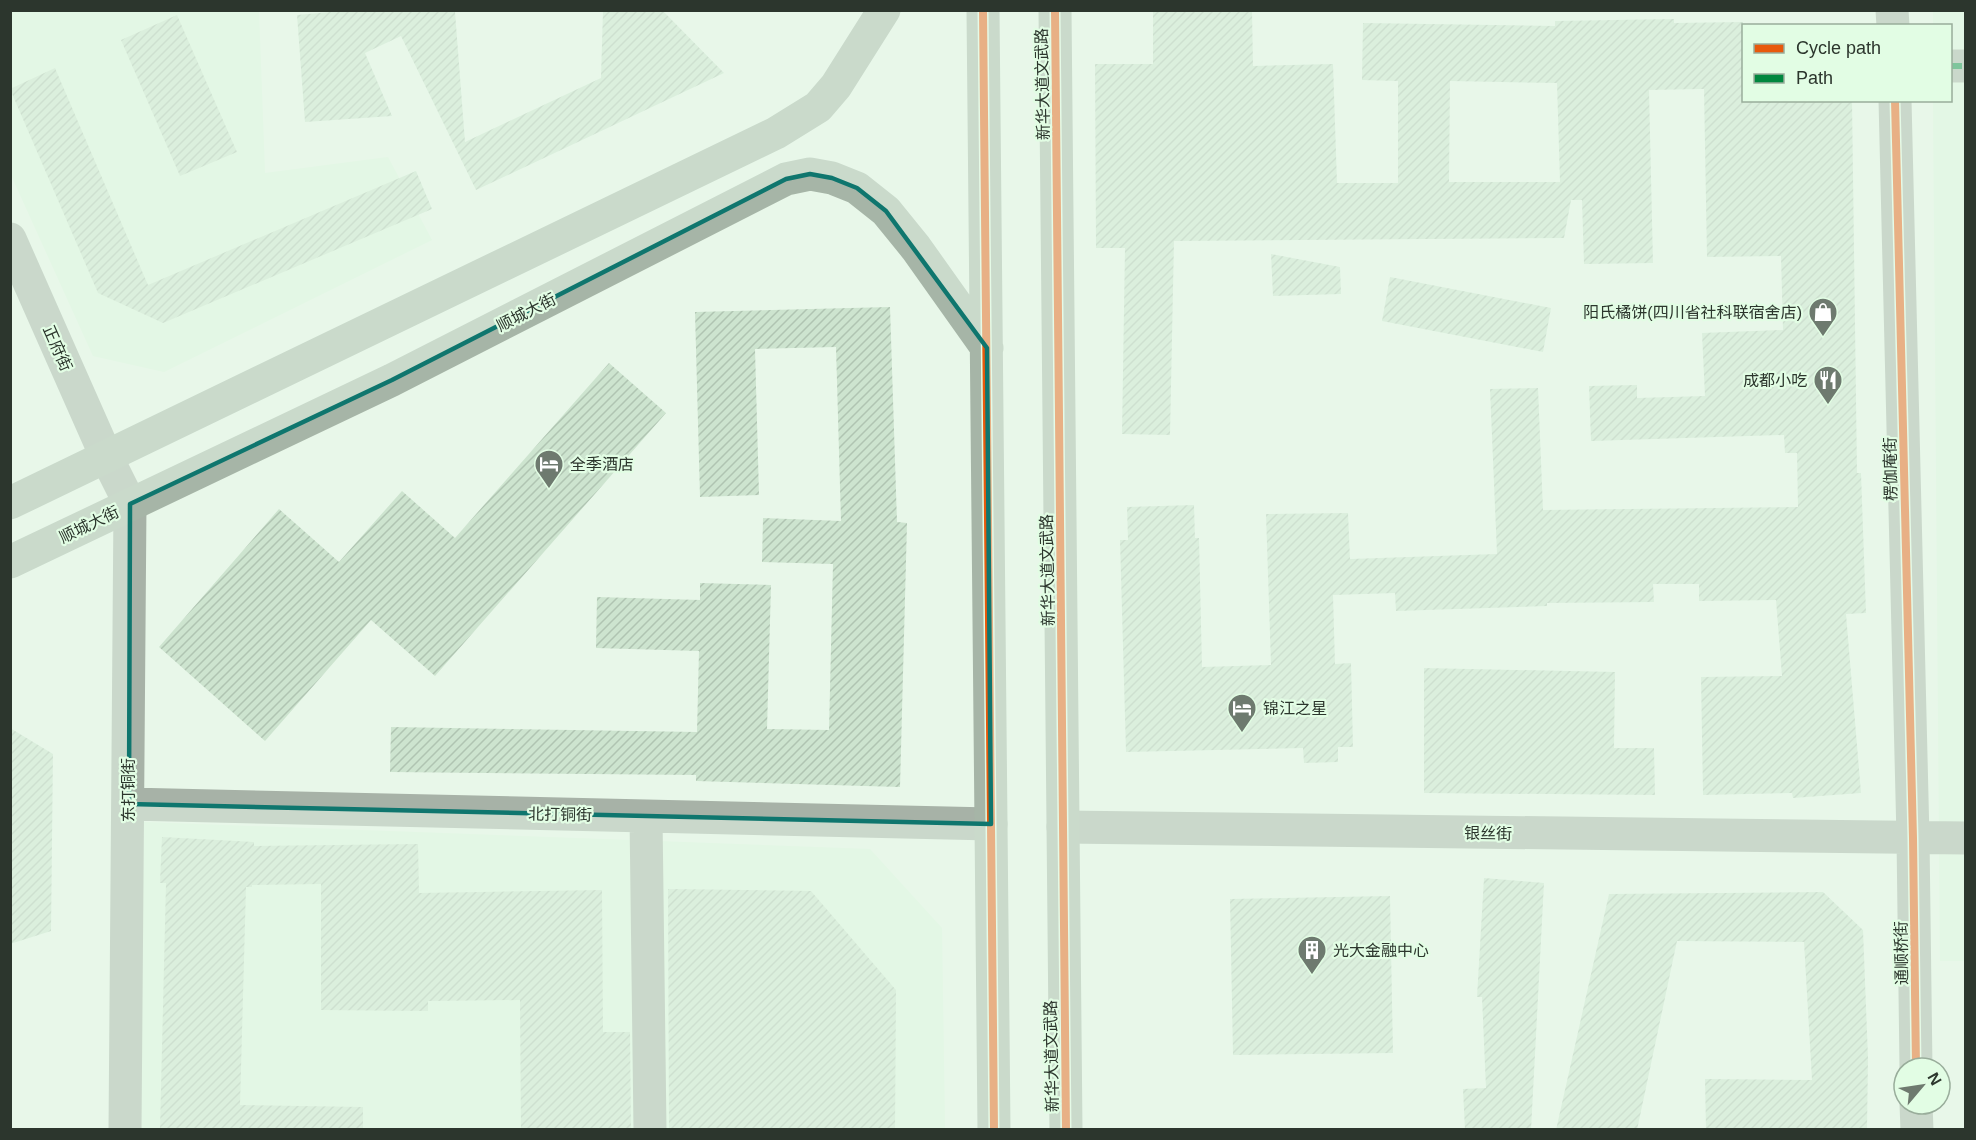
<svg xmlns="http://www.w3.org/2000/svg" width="1976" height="1140" font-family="Arial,'Noto Sans SC',sans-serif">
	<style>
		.built { fill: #def6df }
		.building { fill: url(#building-hatch); fill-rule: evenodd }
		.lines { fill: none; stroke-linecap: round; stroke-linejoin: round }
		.minor { stroke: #a7b2a7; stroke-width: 33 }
		.major { stroke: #a6b5a7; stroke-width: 33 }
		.quiet { stroke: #00873e; stroke-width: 6; stroke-dasharray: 12 6; stroke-linecap: butt }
		.cycleway-casing { stroke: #e2fde4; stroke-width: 11 }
		.cycleway { stroke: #e8590c; stroke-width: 8 }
		.marked { fill: none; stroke: #0f766e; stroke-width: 4.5; stroke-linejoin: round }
		.labels { text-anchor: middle; stroke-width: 4.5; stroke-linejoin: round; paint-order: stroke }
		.street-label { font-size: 16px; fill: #2c362d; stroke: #e2fde4 }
		.poi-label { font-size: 16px; fill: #2c362d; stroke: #e2fde4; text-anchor: start }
	</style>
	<defs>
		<pattern id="building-hatch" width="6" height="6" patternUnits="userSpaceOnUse" patternTransform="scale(1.5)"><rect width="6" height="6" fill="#cde4cf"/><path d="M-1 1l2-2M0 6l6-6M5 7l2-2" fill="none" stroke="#b0c4b2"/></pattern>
	</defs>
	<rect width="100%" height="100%" fill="#e8f7e9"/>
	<path class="built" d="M10 11H259L265 173 388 157 432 240 164 372 93 356 11 175Z
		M1933 11H1966L1965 961H1940L1933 101 1950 100V26L1933 25Z
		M144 822 870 849 942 928 945 1129 139 1130Z"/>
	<path class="building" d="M351 10H458L455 12 465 142 601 78 603 10H662L724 73 476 190 401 36 365 53 392 116 305 122 297 15Z
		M1153 10H1252L1253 66 1333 64 1337 183H1398V81L1362 80 1363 23 1555 26V21L1674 19V23L1743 22V100H1852L1857 473H1861L1866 613 1846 614 1861 793 1793 798 1792 793 1703 795 1701 677 1782 676 1776 600 1699 601V584H1653L1654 602 1547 603V606L1396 611 1395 593 1333 595 1335 664 1351 663 1353 747H1338V762L1304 763 1303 748 1126 752 1120 540H1128L1127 507 1194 505 1195 538H1199L1202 667 1271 665 1266 514 1348 513 1350 559 1497 554 1490 389 1538 388 1543 510 1798 507 1797 453H1785L1784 435 1591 441 1589 386 1637 385V398L1705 396 1702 333 1783 330 1781 256 1707 257 1704 89 1649 90 1653 263 1584 264 1582 200H1571L1564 238 1174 241 1170 435 1122 434 1125 248H1096L1095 64H1153ZM1450 81 1557 83 1560 182H1449Z
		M177 15 237 152 180 176 121 40Z
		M55 68 148 285 416 171 432 209 163 323 98 293 10 89Z
		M1271 254 1340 267 1341 294 1273 296Z
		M1390 277 1551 308 1543 352 1382 321Z
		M890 307 897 522 907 523 900 787 696 781V775L390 772 391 727 697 732 699 651 596 648 597 597 700 600V583L771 585 767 729 829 730 833 564 762 562 763 518 841 521 836 347 755 349 759 495 700 497 695 312Z
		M609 363 666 413 435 676 371 620 265 741 159 647 279 509 339 562 402 491 455 538Z
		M1424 668 1615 672 1614 748H1654L1655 795 1424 793Z
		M10 728 53 754 51 931 10 944Z
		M162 837 254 842V846L418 844 419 893 602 890 603 1032H630L631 1130H521L520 1000 428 1001V1011L321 1010V884L252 885V887H246L240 1105 363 1107V1130H160L166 883H160Z
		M1484 878 1544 883 1531 1130H1465L1463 1089 1486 1088 1482 997H1477Z
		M668 889 811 891 896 990 895 1130H669Z
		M1823 892 1863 930 1868 1058 1867 1130H1706L1705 1079 1812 1080 1804 942 1677 941 1637 1130H1556L1609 894Z
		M1390 896 1393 1053 1233 1055 1230 899Z"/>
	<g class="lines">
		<path class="minor" d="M1892 10 1893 26
			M1950 66H1966
			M1895 100 1913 838 1916 1068
			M10 239 106 456 130 504 125 1130
			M129 804 991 824
			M646 816 650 1130
			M1063 827 1966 838
			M1916 1104 1917 1130"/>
		<path class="major" d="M983 10 994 1130
			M1055 10 1066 1130
			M10 503 776 133 818 107 836 86 884 10
			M10 562 392 380 786 179 810 174 832 178 857 188 886 211 916 248 987 348"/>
		<path class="quiet" d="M1950 66H1966"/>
		<g class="cycleway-casing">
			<path id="cycleway" d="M983 10 994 1130
				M1055 10 1066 1130
				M1895 100 1913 838 1916 1068"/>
		</g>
		<use href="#cycleway" class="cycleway"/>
	</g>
	<path d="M0 0H1976V1140H0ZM810 174 832 178 857 188 886 211 987 348 991 824 129 804 130 504 392 380 786 179Z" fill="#e8f7e9" fill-opacity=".55" fill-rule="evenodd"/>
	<path class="marked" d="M810 174 832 178 857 188 886 211 987 348 991 824 129 804 130 504 392 380 786 179Z"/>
	<defs>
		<g id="shop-pin" transform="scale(1.5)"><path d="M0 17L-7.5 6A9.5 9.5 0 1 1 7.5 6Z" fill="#6e7a6f" stroke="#e2fde4"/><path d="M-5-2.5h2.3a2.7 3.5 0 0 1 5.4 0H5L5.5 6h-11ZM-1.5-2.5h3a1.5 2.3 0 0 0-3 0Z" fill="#fff"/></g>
		<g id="restaurant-pin" transform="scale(1.5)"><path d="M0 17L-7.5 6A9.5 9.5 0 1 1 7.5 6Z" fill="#6e7a6f" stroke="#e2fde4"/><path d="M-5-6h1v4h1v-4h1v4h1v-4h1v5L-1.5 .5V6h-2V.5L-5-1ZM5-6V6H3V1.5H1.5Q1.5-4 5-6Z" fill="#fff"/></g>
		<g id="hotel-pin" transform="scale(1.5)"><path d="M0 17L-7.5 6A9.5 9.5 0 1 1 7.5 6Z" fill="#6e7a6f" stroke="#e2fde4"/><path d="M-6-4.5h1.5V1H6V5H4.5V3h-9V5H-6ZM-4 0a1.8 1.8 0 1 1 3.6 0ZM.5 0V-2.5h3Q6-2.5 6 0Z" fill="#fff"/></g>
		<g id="building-pin" transform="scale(1.5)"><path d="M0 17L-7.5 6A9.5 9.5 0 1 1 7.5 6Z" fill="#6e7a6f" stroke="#e2fde4"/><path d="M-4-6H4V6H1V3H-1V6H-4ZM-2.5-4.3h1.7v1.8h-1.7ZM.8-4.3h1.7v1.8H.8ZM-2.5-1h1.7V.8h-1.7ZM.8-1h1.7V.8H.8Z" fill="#fff"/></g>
	</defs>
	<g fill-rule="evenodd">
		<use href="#shop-pin" x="1823" y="312"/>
		<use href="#restaurant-pin" x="1828" y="380"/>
		<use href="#hotel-pin" x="549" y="464"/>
		<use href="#hotel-pin" x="1242" y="708"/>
		<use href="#building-pin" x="1312" y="950"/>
	</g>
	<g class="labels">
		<g class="street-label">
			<text transform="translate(1042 84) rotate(-91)" y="6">新华大道文武路</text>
			<text transform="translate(526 312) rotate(-27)" y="6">顺城大街</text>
			<text transform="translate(58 348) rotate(66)" y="6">正府街</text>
			<text transform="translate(1890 469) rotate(-91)" y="6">楞伽庵街</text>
			<text transform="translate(89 524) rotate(-26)" y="6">顺城大街</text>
			<text transform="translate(1047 570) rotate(-91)" y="6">新华大道文武路</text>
			<text transform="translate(128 790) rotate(-90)" y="6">东打铜街</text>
			<text transform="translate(560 814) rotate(1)" y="6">北打铜街</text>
			<text transform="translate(1488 833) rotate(1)" y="6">银丝街</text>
			<text transform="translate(1901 953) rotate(-91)" y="6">通顺桥街</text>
			<text transform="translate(1051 1056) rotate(-91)" y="6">新华大道文武路</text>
		</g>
		<g class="poi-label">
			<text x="1802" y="318" text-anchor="end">阳氏橘饼(四川省社科联宿舍店)</text>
			<text x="1807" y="386" text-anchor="end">成都小吃</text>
			<text x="570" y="470">全季酒店</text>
			<text x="1263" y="714">锦江之星</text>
			<text x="1333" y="956">光大金融中心</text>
		</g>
	</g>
	<rect width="1976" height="1140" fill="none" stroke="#2c362d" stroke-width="24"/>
	<rect x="1742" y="24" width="210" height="78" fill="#e2fde4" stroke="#99ad9b" stroke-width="1.5"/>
	<rect x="1754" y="44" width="30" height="9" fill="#e8590c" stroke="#99ad9b" stroke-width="1.5"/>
	<text x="1796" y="54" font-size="18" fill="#2c362d">Cycle path</text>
	<rect x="1754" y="74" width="30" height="9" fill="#00873e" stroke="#99ad9b" stroke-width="1.5"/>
	<text x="1796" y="84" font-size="18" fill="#2c362d">Path</text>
	<g transform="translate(1922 1086) rotate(61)"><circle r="28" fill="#e2fde4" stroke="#99ad9b" stroke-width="1.5"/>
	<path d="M0-4.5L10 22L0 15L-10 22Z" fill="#6e7a6f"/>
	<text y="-9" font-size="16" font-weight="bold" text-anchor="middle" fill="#2c362d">N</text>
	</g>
</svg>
